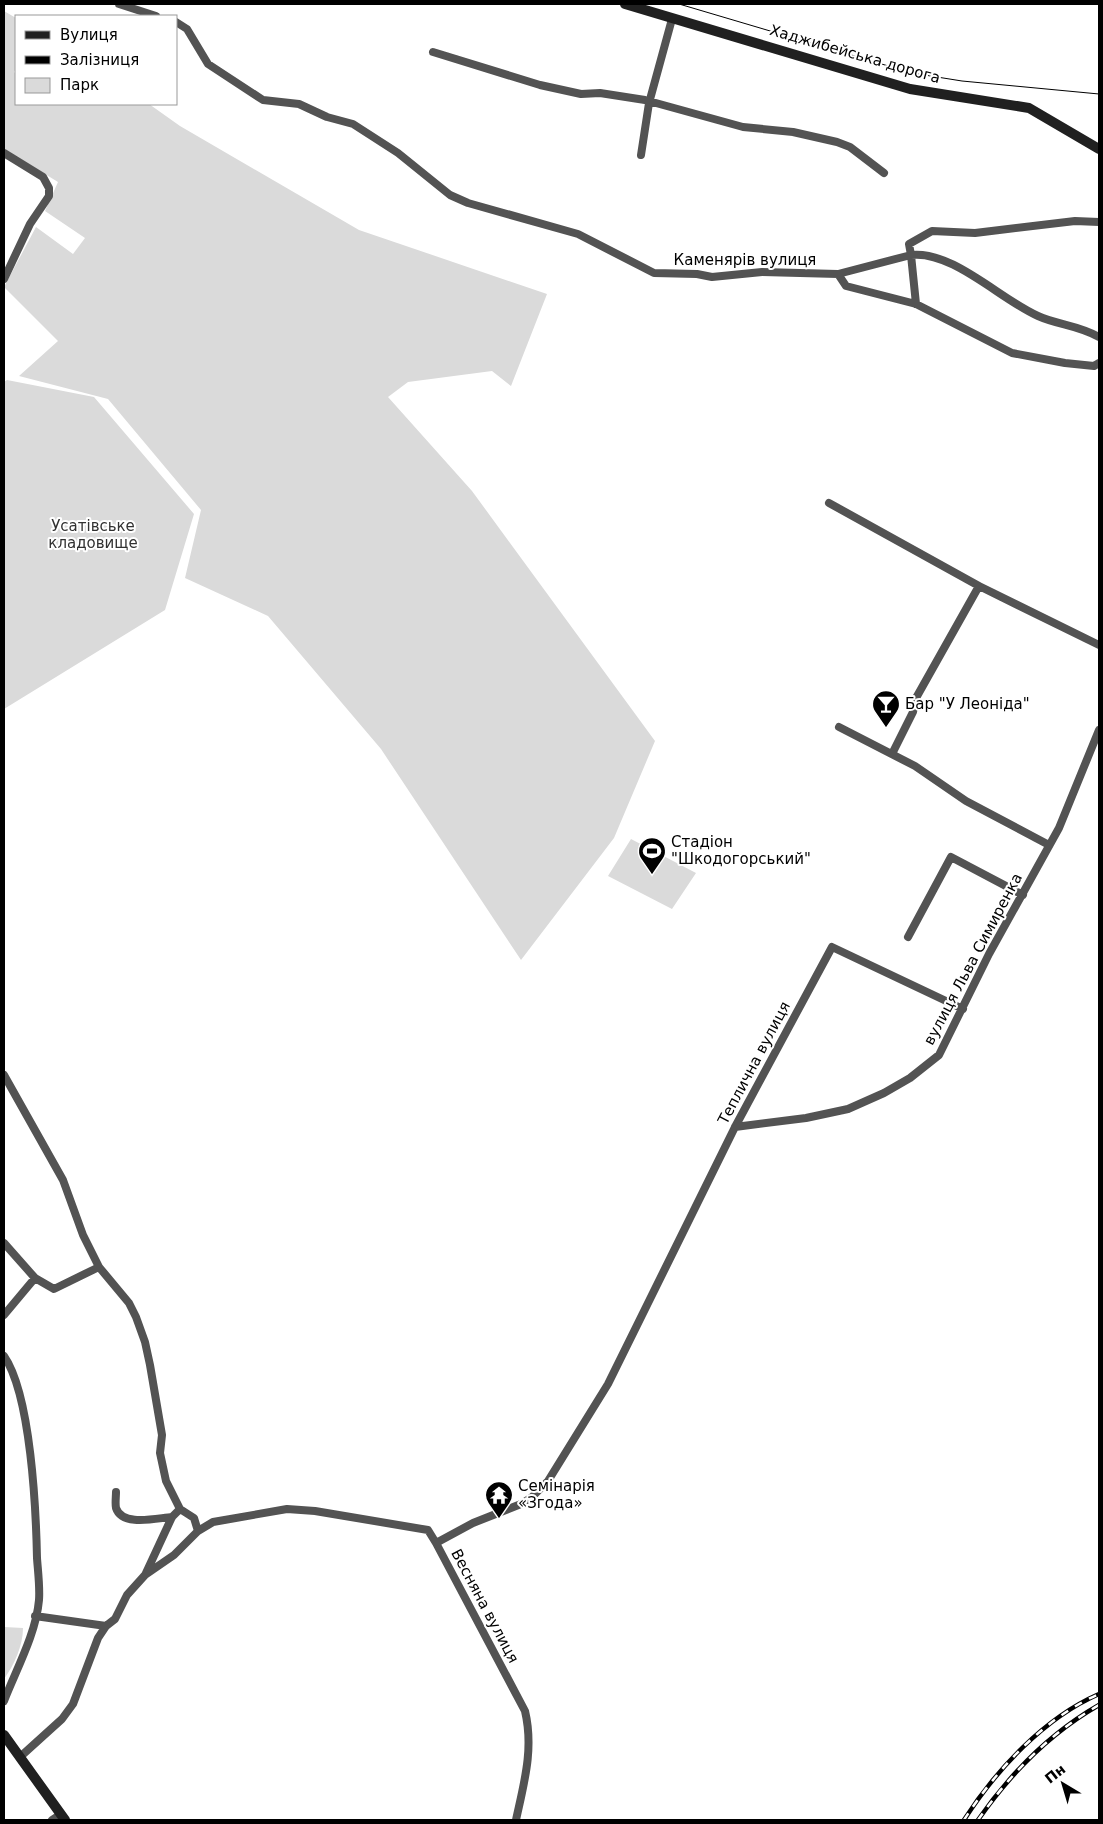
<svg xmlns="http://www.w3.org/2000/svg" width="1103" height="1824" font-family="'DejaVu Sans',sans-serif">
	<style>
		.green { fill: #dadada }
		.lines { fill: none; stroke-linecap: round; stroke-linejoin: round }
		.street { stroke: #535353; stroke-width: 8 }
		.secondary { stroke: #202020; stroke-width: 10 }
		.tram { stroke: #000; stroke-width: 1 }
		.rail-casing { stroke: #000; stroke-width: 4.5 }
		.rail { stroke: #fff; stroke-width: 2.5; stroke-dasharray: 8; stroke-linecap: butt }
		.labels { text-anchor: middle; stroke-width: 4; stroke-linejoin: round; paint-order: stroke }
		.street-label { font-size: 15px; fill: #000; stroke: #fff }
		.park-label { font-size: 15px; fill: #313131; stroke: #fff }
		.poi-label { font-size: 15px; fill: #000; stroke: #fff; text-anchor: start }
	</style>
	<rect width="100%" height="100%" fill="#fff"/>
	<path class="green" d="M4 11 16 18V68L14 72 16 74V104H149L180 126 359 230 547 294 511 386 492 371 408 382 388 397 472 491 655 741 614 838 521 960 381 749 268 616 185 578 201 510 108 399 19 376 58 341 4 287 36 227 73 254 85 238 45 211 58 182 4 149Z
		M7 380 94 397 194 514 165 610 4 709V382Z
		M631 839 696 873 672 909 608 876Z
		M4 1627 23 1628C23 1646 14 1665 4 1679Z"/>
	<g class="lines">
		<path class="street" d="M119 4 156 16
			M176 22 187 29 208 64 263 100 299 104 327 117 353 124 398 153 450 195 468 203 578 234 654 273 697 274 712 277 762 272 838 274 846 286 916 304 1012 353 1065 363 1094 366 1099 363
			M433 52 540 85 581 94 600 93 645 100 743 127 793 132 837 142 850 147 884 173
			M4 153 43 177 49 188V196L30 224 4 279
			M641 155 649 103 672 19
			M838 274 911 255 909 244 932 231 975 233 1075 221 1099 222
			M916 304 911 255C952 250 1001 300 1038 316 1058 325 1078 325 1099 337
			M829 503 979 586 1099 645
			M839 727 915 766 966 801 1049 845
			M892 754 913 712 916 698 979 586
			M908 937 951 857 1023 895
			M4 1075 63 1180 83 1235 99 1267 129 1303 136 1317 145 1342 150 1365 162 1435 160 1453 166 1481 180 1509 194 1518 198 1531 174 1555 145 1575 127 1595 115 1619 106 1626 98 1638 73 1704 62 1719 20 1757
			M735 1127 806 1118 848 1109 884 1093 910 1078 939 1055 989 954 1059 828 1099 730
			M4 1243 35 1278 54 1289 99 1267
			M4 1315 35 1278
			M4 1356C31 1395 36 1510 37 1558 38 1572 40 1587 39 1600 36 1634 16 1670 4 1701
			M116 1492C116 1497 115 1503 116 1508 122 1527 157 1518 172 1517
			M198 1531 213 1522 287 1509 315 1511 428 1530 436 1543
			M146 1573 172 1517 180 1509
			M35 1616 106 1626
			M52 1820 61 1814
			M516 1820C524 1783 534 1749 525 1711L436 1543 473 1523 521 1504 532 1497 548 1481 608 1384 735 1127 832 947 963 1009"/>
		<path class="secondary" d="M625 4 910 89 1029 108 1099 149
			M4 1735 65 1820"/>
		<path class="tram" d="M679 4 912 73 962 81 1099 94"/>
		<g class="rail-casing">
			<path id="rail" d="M964 1820C996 1770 1044 1718 1099 1694
				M978 1820C1010 1774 1050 1733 1099 1705"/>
		</g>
		<use href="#rail" class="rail"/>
	</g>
	<defs>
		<g id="bar-pin" transform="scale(1.4375)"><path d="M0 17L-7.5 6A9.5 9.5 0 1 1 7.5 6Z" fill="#000" stroke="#fff"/><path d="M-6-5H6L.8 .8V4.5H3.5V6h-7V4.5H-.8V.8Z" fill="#fff"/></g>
		<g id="stadium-pin" transform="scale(1.4375)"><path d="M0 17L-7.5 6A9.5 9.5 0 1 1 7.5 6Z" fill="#000" stroke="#fff"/><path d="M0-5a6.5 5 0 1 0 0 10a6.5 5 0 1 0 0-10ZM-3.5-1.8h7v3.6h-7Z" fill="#fff"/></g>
		<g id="temple-pin" transform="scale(1.4375)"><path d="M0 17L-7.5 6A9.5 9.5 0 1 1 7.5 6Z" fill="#000" stroke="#fff"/><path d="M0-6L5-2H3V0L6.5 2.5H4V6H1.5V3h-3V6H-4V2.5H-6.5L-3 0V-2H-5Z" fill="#fff"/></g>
	</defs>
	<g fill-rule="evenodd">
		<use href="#bar-pin" x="886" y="704"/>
		<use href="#stadium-pin" x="652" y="851"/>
		<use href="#temple-pin" x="499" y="1495"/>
	</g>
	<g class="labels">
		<g class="street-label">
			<text transform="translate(855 54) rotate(16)" y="5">Хаджибейська дорога</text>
			<text x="745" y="265">Каменярів вулиця</text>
			<text transform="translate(973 959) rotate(-62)" y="5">вулиця Льва Симиренка</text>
			<text transform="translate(754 1063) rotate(-62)" y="5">Теплична вулиця</text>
			<text transform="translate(485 1606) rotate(62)" y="5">Весняна вулиця</text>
		</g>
		<g class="park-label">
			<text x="93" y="531">Усатівське<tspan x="93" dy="17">кладовище</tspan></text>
		</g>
		<g class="poi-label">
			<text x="905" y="709">Бар "У Леоніда"</text>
			<text x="671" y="847">Стадіон<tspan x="671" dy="17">"Шкодогорський"</tspan></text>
			<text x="518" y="1491">Семінарія<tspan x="518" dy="17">«Згода»</tspan></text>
		</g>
	</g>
	<rect width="1103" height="1824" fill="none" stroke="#000000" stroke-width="10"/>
	<rect x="15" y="15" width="162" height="90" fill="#ffffff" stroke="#999999"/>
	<rect x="25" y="31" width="25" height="8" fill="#202020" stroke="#999999"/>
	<text x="60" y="40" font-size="15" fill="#000000">Вулиця</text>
	<rect x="25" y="56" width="25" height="8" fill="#000000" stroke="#999999"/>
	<text x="60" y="65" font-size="15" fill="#000000">Залізниця</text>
	<rect x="25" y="78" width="25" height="15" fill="#dadada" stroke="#999999"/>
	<text x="60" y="90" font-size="15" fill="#000000">Парк</text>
	<g transform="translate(1063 1784) rotate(322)" stroke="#ffffff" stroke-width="4" paint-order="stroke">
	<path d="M0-4L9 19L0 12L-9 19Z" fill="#000000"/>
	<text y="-8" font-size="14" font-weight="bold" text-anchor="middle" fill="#000000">Пн</text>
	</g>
</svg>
